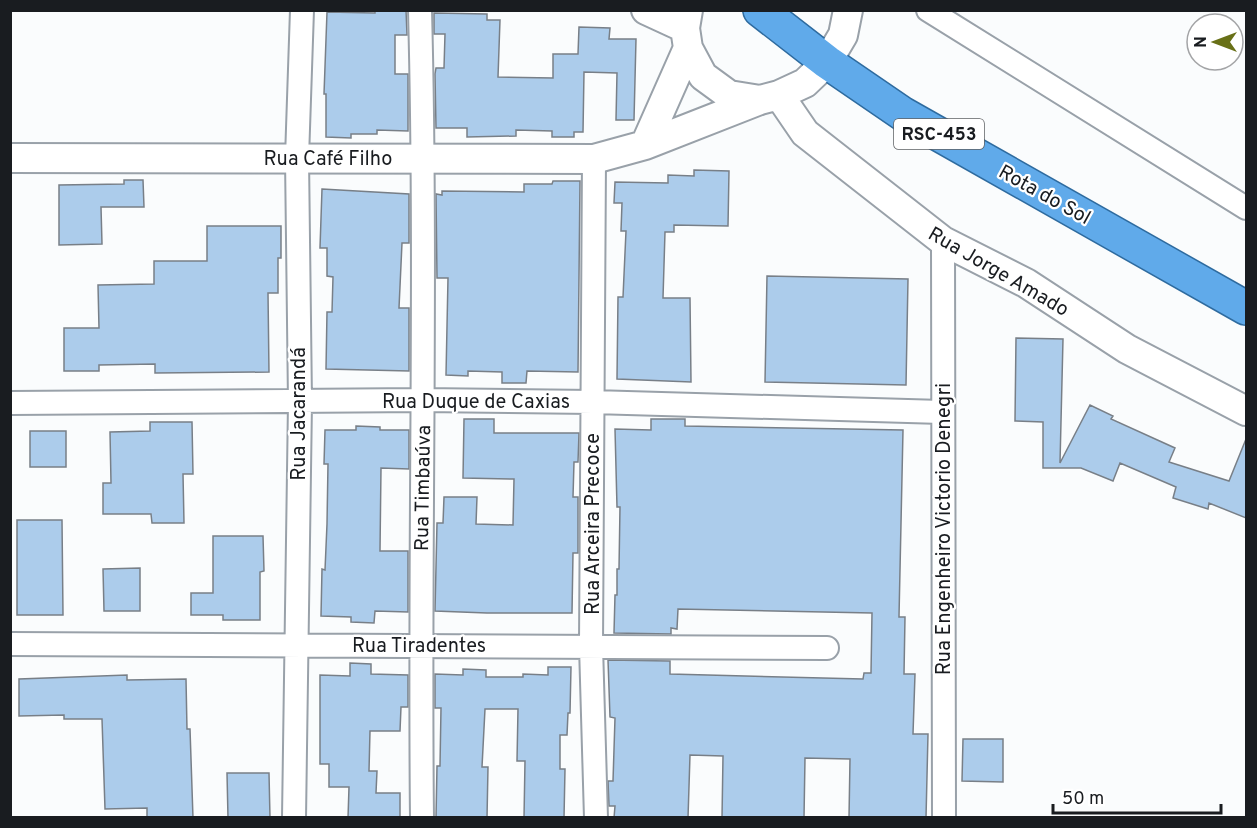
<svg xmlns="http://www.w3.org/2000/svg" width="1257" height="828" font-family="Overpass,sans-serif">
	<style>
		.building { fill: #accceb; stroke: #787f87; stroke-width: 1.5 }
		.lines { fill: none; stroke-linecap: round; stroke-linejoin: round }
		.minor-casing { stroke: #99a1a9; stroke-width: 26 }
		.tertiary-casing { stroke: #99a1a9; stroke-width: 32 }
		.trunk-casing { stroke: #2e6b9f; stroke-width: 36 }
		.minor { stroke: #fff; stroke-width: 22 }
		.tertiary { stroke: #fff; stroke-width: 28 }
		.trunk { stroke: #60aaea; stroke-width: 33 }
		.labels { text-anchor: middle; stroke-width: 4.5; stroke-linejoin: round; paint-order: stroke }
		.shield { fill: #fff; stroke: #5e6063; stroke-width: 1.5 }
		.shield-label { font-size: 18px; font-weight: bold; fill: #191c20 }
		.street-label { font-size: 20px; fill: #191c20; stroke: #fff }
	</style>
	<rect width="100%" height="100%" fill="#fafcfd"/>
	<path class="building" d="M375 10H406L407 35H395V74H408V131L377 130V134H351V138L326 137V94H324L327 12 375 13Z
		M434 13 487 14V20H500L498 77 553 78V54H578L579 27 610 28 609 39H636L634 120H616L617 73 584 72 583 132H574V137H552V131L516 130V136L467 137V128H436L435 74 436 68H444L445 34H434Z
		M694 170 729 171 728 226 674 225V232H665L663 298H690L691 382 617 379 618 297H623L626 231H621L622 203H614L615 182 668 183V175L694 176Z
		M124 180H143L144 207H101L102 244 59 245V185L124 184Z
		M553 181H580L578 372 527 371 526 383H502V372L468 371V376L446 375 448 278H437L436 194 442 195V191L524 192V184H552Z
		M322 189 409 194V243H402L399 308H409V371L326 369 327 312H332L333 277 327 276V248H320Z
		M207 226H281V258H278V293H268L269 372 155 373V364L99 365V371H64V328H99L98 285 154 284V261H207Z
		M767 276 908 279 906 385 765 382Z
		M1016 338 1063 339 1060 463 1090 405 1113 416 1111 419 1175 448 1169 462 1229 481 1246 439V518L1209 503 1208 509 1173 498 1176 487 1120 463 1113 481 1081 468H1043V422L1015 421Z
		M464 419H494V433H579L578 462H574L573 497H578V553H573L572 613H487L435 611 437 523H443L444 497H477L476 524 513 525 514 479 463 478Z
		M651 419H685V426L903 430 899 617H905L904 674H915L913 734H928L926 818H849L850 759 805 758 804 818H722L723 756 690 755 688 818H614L615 806H609L608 781H613L615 718 610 717 608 660 670 661V674L863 679 864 673H871L872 613 678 609 677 629 671 628V634L614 633 615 595H617V569H619L620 507H617L615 429 651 430Z
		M150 422H192L193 474H183L184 523H152L151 514H103V483H111L110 432 150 431Z
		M356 426 380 427V430H409V469L381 468 380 551H408V612L375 611 374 623 351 622V617L321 616 322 569 325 570 327 524 328 464H324L325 430H356Z
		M30 431H66V467H30Z
		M17 520H62L63 615H17Z
		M213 536H263L264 571 260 572V620H223V615H191V593H213Z
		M140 568V611H104L103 569Z
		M350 663 371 664V674L408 675V707H401L400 731H370L369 771H377L376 793H400V818H348L349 787H329V764H320V675L350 676Z
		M548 667H571L570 713H568L567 735H560V769H565L564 818H524L525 761H517L518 709H485L482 767H488L487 818H436L437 766H440L441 708H435V674L463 675V669L486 670V677H523V674L548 675Z
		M127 675V680L186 679 187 729H190L193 818H147V808L105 809 102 719H64V715L19 716V679Z
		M963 739H1003V782L962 781Z
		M227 773H269L270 818H228Z"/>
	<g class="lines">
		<g class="minor-casing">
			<path id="minor" d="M420 10C427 279 419 548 422 818
				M928 10 1246 208
				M594 159 591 646 596 818
				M943 241 944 818
				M10 403 422 400 593 402 942 412
				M10 644 827 648
				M294 818 300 402 297 158 302 10"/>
		</g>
		<g class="tertiary-casing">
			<path id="tertiary" d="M646 10 685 28
				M688 10 685 28 688 48 703 76 729 95 760 100 779 95 805 83 827 62 843 35 848 10
				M779 95 805 133 943 241 1026 283 1127 349 1246 411
				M645 145 688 48
				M10 158 594 159 645 145 760 100"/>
		</g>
		<g class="trunk-casing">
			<path id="trunk" d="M760 10 827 62 903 114 1246 308"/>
		</g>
		<use href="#minor" class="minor"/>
		<use href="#tertiary" class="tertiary"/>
		<use href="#trunk" class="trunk"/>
	</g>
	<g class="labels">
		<rect class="shield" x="894" y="119" width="90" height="30" rx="4.5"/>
		<g class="shield-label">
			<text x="939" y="140">RSC-453</text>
		</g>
		<g class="street-label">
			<text x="328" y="165">Rua Café Filho</text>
			<text transform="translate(1045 194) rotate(29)" y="7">Rota do Sol</text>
			<text transform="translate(999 271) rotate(30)" y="7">Rua Jorge Amado</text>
			<text x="476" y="408">Rua Duque de Caxias</text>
			<text transform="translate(298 414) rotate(-90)" y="7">Rua Jacarandá</text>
			<text transform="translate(422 488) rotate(-89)" y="7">Rua Timbaúva</text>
			<text transform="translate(592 524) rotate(-90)" y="7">Rua Arceira Precoce</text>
			<text transform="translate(943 529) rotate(-90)" y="7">Rua Engenheiro Victorio Denegri</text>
			<text x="419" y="652">Rua Tiradentes</text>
		</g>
	</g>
	<rect width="1257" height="828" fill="none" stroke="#191c20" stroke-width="24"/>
	<g transform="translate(1215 42) rotate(270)"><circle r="28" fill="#ffffff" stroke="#a3a4a6" stroke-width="1.5"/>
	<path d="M0-4.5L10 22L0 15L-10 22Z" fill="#687017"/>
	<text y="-9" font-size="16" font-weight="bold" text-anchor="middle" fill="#191c20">N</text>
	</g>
	<path d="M1053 804v9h168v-9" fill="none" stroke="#191c20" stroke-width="3"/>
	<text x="1062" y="804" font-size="18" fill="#191c20" stroke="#ffffff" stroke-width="4.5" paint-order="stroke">50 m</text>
</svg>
